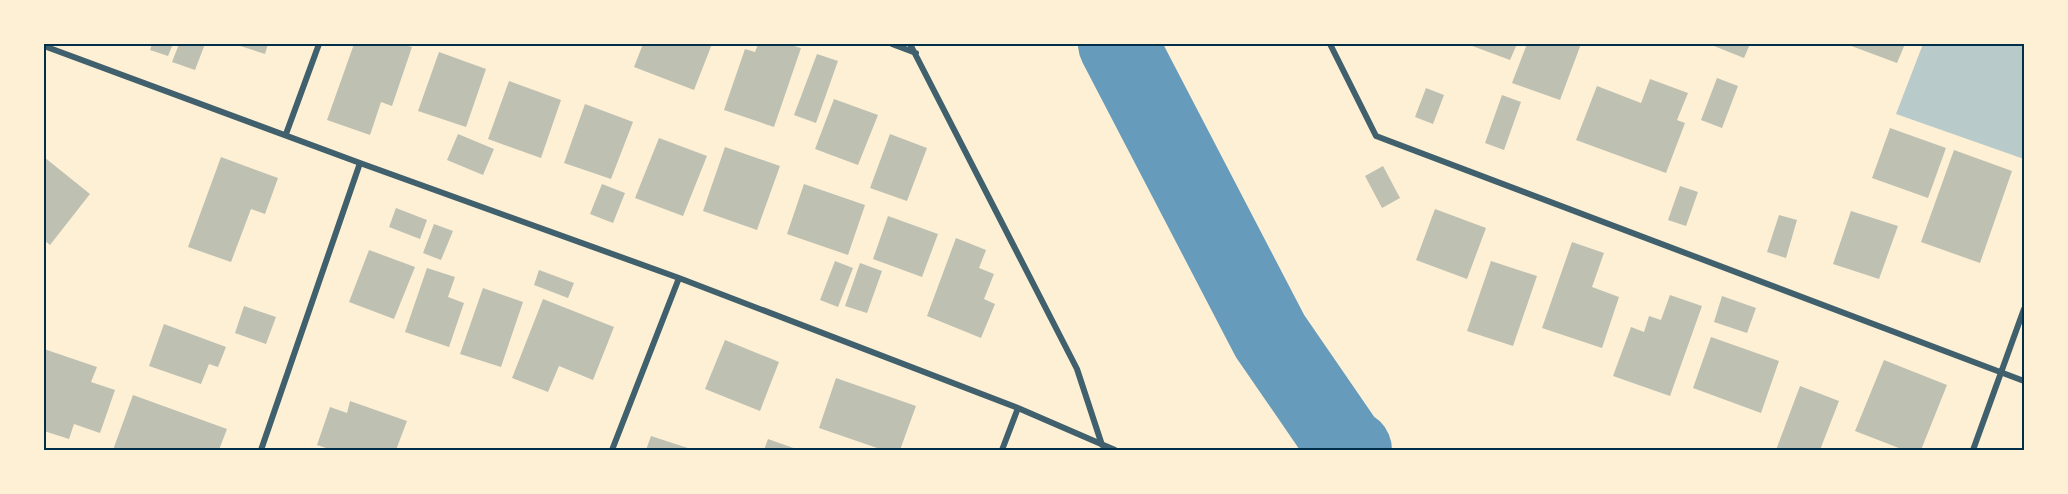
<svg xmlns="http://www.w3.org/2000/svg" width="2068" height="494" font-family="'IBM Plex Sans',sans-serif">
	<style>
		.green { fill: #b9caca }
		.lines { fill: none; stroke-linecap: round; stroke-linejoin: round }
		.river { stroke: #669bbc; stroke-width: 80 }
		.building { fill: #bec0b2 }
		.minor { stroke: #3f606c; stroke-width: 6 }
		.neatline { fill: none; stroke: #003049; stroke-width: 2 }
	</style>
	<rect width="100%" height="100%" fill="#fdf0d5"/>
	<path class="green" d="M1923 44H2024V159L1896 114Z"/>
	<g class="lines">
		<path class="river" d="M1118 44 1270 336 1347 448 1352 450"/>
	</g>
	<path class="building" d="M152 44H173L168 56 150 50Z
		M179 44H205L195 70 172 62Z
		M234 44H268L265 54Z
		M354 44H401L412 47 392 106 381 102 370 135 327 120Z
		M643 44H712L694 90 634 67Z
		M758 44H787L801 48 774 127 724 110 745 49 755 52Z
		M1467 44H1517L1510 60Z
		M1527 44H1581L1560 100 1512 83Z
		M1709 44H1750L1744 58Z
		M1846 44H1905L1897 63Z
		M439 52 486 69 466 127 418 111Z
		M817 54 838 61 816 123 794 115Z
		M1717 78 1738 86 1722 128 1701 120Z
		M1650 79 1688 93 1677 120 1685 123 1666 173 1576 140 1597 86 1641 103Z
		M509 81 561 100 541 158 488 139Z
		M1426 88 1444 95 1433 124 1415 117Z
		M1502 95 1521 102 1504 150 1485 143Z
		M834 99 878 115 858 165 815 149Z
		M585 104 633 122 611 179 564 163Z
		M1890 128 1946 148 1928 198 1872 178Z
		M458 134 494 149 483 175 447 160Z
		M890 134 927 148 907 201 870 188Z
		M659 138 707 156 683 216 635 198Z
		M725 147 780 166 757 230 703 211Z
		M1954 150 2012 171 1980 263 1921 242Z
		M44 157 90 194 50 245 44 240Z
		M221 157 278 178 265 214 251 209 231 262 188 247Z
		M1383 166 1400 198 1382 208 1365 176Z
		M602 184 625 193 613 223 590 214Z
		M804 184 865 205 848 255 787 234Z
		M1680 186 1698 192 1686 226 1668 220Z
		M396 208 427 220 420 239 389 227Z
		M1435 209 1486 228 1467 279 1416 260Z
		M1851 211 1898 226 1879 279 1833 264Z
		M1779 215 1797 220 1786 258 1767 252Z
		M888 216 938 234 922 277 873 259Z
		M434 224 453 231 441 260 423 253Z
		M956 238 986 250 979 268 994 274 984 299 995 304 981 338 927 316Z
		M1572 242 1604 253 1592 287 1619 297 1602 348 1542 328Z
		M369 250 415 267 394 319 349 302Z
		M835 261 853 268 838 307 820 300Z
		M1491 261 1537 276 1513 346 1467 331Z
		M860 263 882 271 867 313 845 306Z
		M427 268 455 277 448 297 464 303 449 347 405 332Z
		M539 270 574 283 568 298 534 285Z
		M483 288 523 302 501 367 460 354Z
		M1670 295 1702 306 1670 396 1613 376 1631 327 1644 332 1649 316 1661 320Z
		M1722 296 1756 308 1747 333 1714 322Z
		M543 299 614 327 593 380 559 366 548 392 512 378Z
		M244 306 276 317 266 344 235 333Z
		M164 324 226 347 218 367 209 364 201 384 149 366Z
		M1711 337 1779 361 1761 413 1693 388Z
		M725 340 779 362 760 411 705 389Z
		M44 349 97 367 91 382 115 390 100 433 74 424 69 439 44 431Z
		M1884 360 1947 385 1921 450H1904L1855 431Z
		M836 378 916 406 900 450H883L819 428Z
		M1800 386 1839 401 1820 450H1776Z
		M133 395 227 429 219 450H113Z
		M350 401 407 421 396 450H332L317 445 330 407 347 413Z
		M651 436 694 450H646Z
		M768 439 799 450H764Z"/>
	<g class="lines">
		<path class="minor" d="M892 44 916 53
			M910 44 1077 369 1102 445
			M1330 44 1376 136 2024 381
			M44 46 360 163 679 278 1018 408 1115 450
			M286 134 319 44
			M261 450 360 163
			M612 450 679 278
			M1002 450 1018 408
			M1973 450 2024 309"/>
	</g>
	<rect width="2068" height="494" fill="none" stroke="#fdf0d5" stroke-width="90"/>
	<rect x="45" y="45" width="1978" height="404" class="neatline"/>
</svg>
